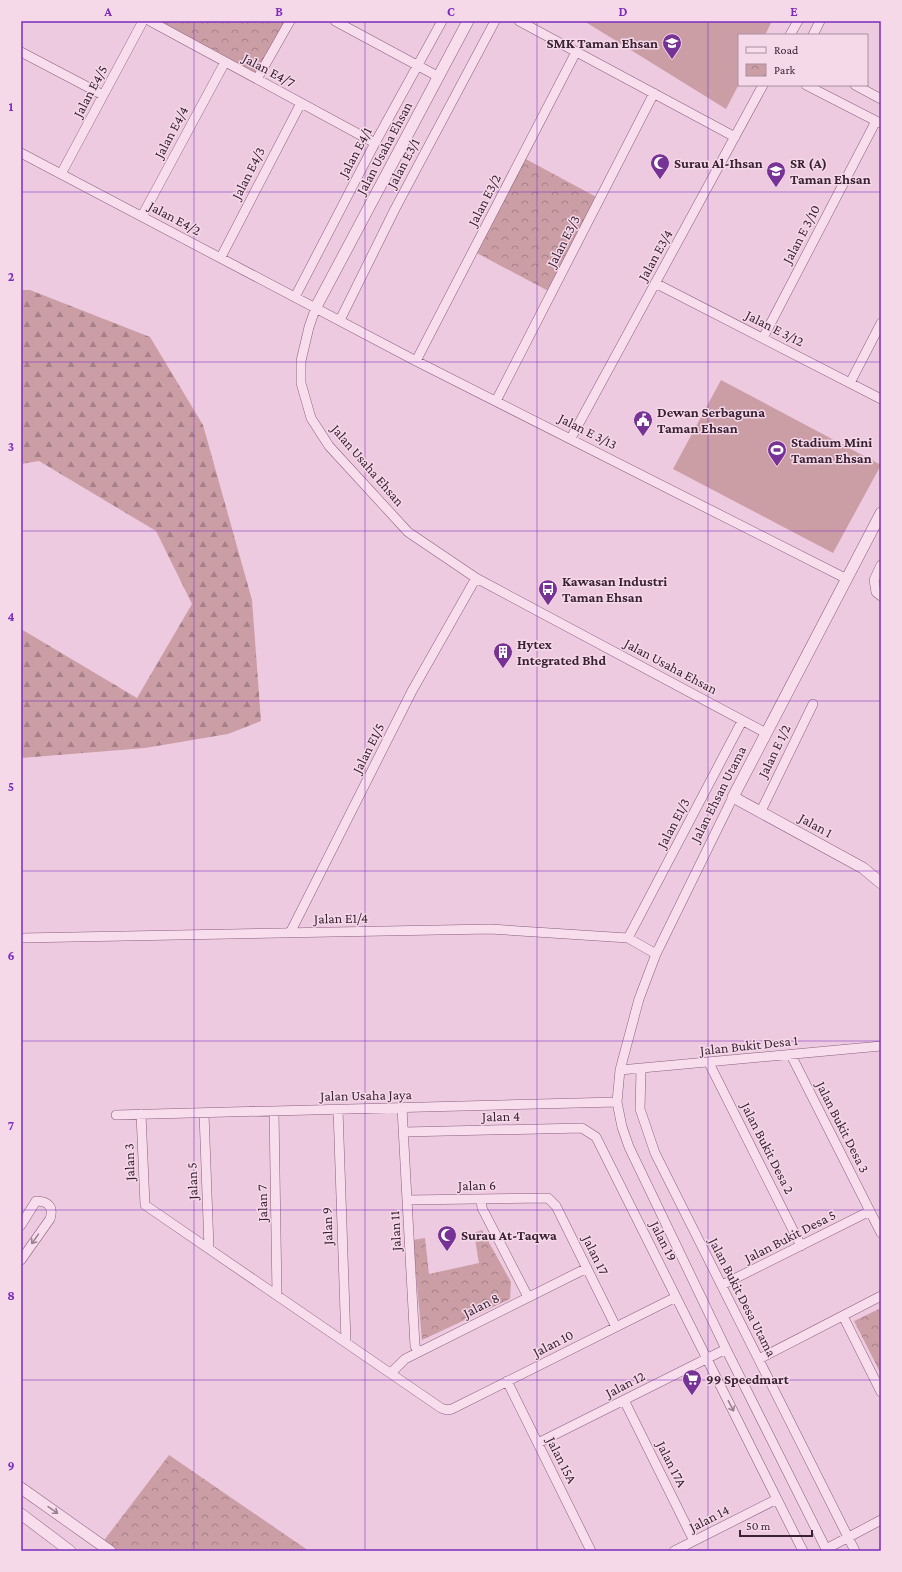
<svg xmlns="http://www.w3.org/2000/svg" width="902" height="1572" font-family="'Crimson Pro',serif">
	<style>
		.forest { fill: url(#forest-firs) }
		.park { fill: url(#park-crowns) }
		.pitch { fill: #cb9ea6 }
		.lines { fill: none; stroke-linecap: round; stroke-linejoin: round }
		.minor-casing { stroke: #895f7f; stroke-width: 10 }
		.tertiary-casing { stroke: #895f7f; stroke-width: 12 }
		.minor { stroke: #f8dded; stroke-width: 9 }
		.tertiary { stroke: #f8dded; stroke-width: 11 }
		.oneway { stroke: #998091 }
		.grid { fill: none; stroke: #7b2cbf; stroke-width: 1; stroke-opacity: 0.55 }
		.labels { text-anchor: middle; stroke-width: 3; stroke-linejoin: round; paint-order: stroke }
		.poi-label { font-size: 14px; font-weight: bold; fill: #3a2235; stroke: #f5d9e9; text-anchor: start }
		.street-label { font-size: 14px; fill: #3a2235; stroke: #f5d9e9 }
		.neatline { fill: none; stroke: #7b2cbf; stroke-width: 1.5 }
		.grid-label { font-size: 13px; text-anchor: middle; font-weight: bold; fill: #7b2cbf }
	</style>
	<defs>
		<pattern id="forest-firs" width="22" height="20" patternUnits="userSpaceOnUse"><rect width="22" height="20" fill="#cb9ea6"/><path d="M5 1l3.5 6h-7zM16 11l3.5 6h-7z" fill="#a68088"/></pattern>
		<pattern id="park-crowns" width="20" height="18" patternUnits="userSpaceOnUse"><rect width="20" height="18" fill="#cb9ea6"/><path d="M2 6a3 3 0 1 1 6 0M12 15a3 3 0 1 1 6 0" fill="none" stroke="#a68088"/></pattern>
	</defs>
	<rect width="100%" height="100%" fill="#edcadf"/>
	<path class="forest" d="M21 290H30L150 337 203 425 252 600 261 721 228 734 145 748 21 758V629L137 698 192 604 156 531 39 461 21 464Z"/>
	<path class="park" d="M150 21H290L257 79Z
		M522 157 600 199 552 293 473 251Z
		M482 1230 511 1282 510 1299 422 1340 413 1240 425 1238 429 1274 479 1263 474 1233Z
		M881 1308V1374L854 1321Z
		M169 1455 309 1551H113L102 1543Z"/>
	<path class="pitch" d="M584 21H772L765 35H739V84L726 109Z
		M721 380 881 465 833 553 673 469Z"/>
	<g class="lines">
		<g class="minor-casing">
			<path id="minor" d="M150 21 375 143
				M335 21 439 77
				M519 21 735 137
				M790 35 798 21
				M813 35 820 21
				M21 52 103 95
				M257 79 290 21
				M806 85 880 123
				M855 85 881 99
				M21 153 416 361 847 579
				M61 174 143 21
				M142 216 225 62
				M221 257 301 103
				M655 283 881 399
				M295 297 375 143 442 21
				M316 307 309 327 301 361V383L311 418 329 446 408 532 476 578 766 733
				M340 320 395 209 495 21
				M763 338 876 121
				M416 361 576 52
				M850 383 881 323
				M496 401 654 93
				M571 438 763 85
				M881 565 874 580 876 592 881 596
				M733 797 656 954 639 999 620 1070 617 1102 622 1127 629 1147 726 1349 827 1551
				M761 811 813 704
				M290 933 412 691 476 578
				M21 938 490 929 628 938 656 954
				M628 938 742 721
				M791 1055 881 1233
				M709 1063 801 1246
				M620 1070 881 1046
				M641 1070 640 1109 655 1153 855 1551
				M402 1108 415 1346 418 1352
				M338 1109 346 1342
				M274 1111 277 1295
				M204 1113 209 1248
				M141 1114 145 1205 441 1408 447 1410 452 1409 676 1297
				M116 1115 617 1102
				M404 1132 582 1128 596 1137 803 1551
				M481 1199 482 1208 528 1297
				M407 1200 548 1198 556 1206 616 1327
				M21 1225 36 1201C48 1201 54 1207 50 1219L21 1260
				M722 1285 870 1211
				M843 1316 881 1392
				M759 1359 881 1296
				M391 1373 405 1359 587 1268
				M507 1381 591 1551
				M624 1400 694 1541
				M538 1443 726 1349
				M826 1549 881 1520
				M674 1551 777 1499"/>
		</g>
		<g class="tertiary-casing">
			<path id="tertiary" d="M316 307 468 21
				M881 513 733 797 863 868 881 883
				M21 1488 110 1551
				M21 1514 70 1551"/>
		</g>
		<use href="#minor" class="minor"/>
		<use href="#tertiary" class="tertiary"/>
	</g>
	<defs><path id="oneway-shaft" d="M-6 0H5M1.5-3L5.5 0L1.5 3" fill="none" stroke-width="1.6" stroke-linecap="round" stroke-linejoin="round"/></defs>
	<g class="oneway">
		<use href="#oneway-shaft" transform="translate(35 1239) rotate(125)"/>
		<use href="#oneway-shaft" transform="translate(731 1406) rotate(63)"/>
		<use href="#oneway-shaft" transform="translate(53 1510) rotate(35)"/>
	</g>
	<path class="grid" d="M194 21V1551M365 21V1551M537 21V1551M708 21V1551M21 192H881M21 362H881M21 531H881M21 701H881M21 871H881M21 1041H881M21 1210H881M21 1380H881"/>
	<defs>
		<g id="school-pin" transform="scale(1)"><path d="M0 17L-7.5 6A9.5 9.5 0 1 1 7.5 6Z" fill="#773295" stroke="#f5d9e9"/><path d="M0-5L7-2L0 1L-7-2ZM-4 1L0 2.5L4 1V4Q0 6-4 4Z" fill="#fff"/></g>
		<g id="mosque-pin" transform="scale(1)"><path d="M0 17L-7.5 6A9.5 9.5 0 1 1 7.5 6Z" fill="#773295" stroke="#f5d9e9"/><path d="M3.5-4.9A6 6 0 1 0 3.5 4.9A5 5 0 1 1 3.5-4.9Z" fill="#fff"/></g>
		<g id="civic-pin" transform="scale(1)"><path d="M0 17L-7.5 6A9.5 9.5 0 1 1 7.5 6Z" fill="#773295" stroke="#f5d9e9"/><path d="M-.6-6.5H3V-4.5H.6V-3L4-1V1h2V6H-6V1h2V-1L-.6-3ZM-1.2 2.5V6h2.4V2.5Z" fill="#fff"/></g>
		<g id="stadium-pin" transform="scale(1)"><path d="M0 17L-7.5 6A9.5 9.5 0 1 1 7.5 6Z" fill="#773295" stroke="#f5d9e9"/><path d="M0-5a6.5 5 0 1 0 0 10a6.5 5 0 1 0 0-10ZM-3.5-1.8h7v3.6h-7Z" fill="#fff"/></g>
		<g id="bus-pin" transform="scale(1)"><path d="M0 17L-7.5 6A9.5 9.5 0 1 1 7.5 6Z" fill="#773295" stroke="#f5d9e9"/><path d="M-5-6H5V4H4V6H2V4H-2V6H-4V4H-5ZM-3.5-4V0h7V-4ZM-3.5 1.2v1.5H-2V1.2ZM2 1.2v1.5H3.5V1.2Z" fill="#fff"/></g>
		<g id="building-pin" transform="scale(1)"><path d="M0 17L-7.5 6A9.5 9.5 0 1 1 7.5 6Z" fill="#773295" stroke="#f5d9e9"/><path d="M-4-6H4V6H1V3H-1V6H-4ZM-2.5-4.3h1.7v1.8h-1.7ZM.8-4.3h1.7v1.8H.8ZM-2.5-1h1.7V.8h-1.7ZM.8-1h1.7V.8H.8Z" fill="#fff"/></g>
		<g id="supermarket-pin" transform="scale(1)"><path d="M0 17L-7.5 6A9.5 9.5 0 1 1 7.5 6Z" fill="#773295" stroke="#f5d9e9"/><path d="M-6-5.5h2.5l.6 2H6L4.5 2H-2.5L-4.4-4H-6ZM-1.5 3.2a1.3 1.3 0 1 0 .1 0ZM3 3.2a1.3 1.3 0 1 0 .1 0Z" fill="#fff"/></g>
	</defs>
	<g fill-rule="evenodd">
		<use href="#school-pin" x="672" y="43"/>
		<use href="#mosque-pin" x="660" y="163"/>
		<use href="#school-pin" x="776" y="171"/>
		<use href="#civic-pin" x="643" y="420"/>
		<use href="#stadium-pin" x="777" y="450"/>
		<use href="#bus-pin" x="548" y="589"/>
		<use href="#building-pin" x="503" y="652"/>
		<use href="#mosque-pin" x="447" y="1235"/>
		<use href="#supermarket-pin" x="692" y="1379"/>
	</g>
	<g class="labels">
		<g class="poi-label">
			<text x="658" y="48" text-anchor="end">SMK Taman Ehsan</text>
			<text x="674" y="168">Surau Al-Ihsan</text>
			<text x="790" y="168">SR (A)<tspan x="790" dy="16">Taman Ehsan</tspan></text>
			<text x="657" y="417">Dewan Serbaguna<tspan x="657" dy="16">Taman Ehsan</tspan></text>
			<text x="791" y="447">Stadium Mini<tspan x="791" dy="16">Taman Ehsan</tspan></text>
			<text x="562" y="586">Kawasan Industri<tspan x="562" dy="16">Taman Ehsan</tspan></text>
			<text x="517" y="649">Hytex<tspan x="517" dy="16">Integrated Bhd</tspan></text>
			<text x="461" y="1240">Surau At-Taqwa</text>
			<text x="706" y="1384">99 Speedmart</text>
		</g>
		<g class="street-label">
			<text transform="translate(269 70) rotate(28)" y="5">Jalan E4/7</text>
			<text transform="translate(90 91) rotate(-62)" y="5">Jalan E4/5</text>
			<text transform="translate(171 132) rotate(-62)" y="5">Jalan E4/4</text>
			<text transform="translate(384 148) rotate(-62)" y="5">Jalan Usaha Ehsan</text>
			<text transform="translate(355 152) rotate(-62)" y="5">Jalan E4/1</text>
			<text transform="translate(403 163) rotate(-62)" y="5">Jalan E3/1</text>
			<text transform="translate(248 173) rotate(-63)" y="5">Jalan E4/3</text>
			<text transform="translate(484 200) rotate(-63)" y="5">Jalan E3/2</text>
			<text transform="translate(175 218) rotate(28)" y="5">Jalan E4/2</text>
			<text transform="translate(801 234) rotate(-62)" y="5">Jalan E 3/10</text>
			<text transform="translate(563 241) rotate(-63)" y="5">Jalan E3/3</text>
			<text transform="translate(655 255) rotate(-61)" y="5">Jalan E3/4</text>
			<text transform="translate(775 328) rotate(27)" y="5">Jalan E 3/12</text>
			<text transform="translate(588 431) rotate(27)" y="5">Jalan E 3/13</text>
			<text transform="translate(368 465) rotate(49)" y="5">Jalan Usaha Ehsan</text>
			<text transform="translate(671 666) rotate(28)" y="5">Jalan Usaha Ehsan</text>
			<text transform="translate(368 748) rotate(-63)" y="5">Jalan E1/5</text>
			<text transform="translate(774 751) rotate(-64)" y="5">Jalan E 1/2</text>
			<text transform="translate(718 794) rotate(-63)" y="5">Jalan Ehsan Utama</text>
			<text transform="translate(673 823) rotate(-62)" y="5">Jalan E1/3</text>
			<text transform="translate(816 825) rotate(29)" y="5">Jalan 1</text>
			<text transform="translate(341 918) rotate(-1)" y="5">Jalan E1/4</text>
			<text transform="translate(749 1045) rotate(-6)" y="5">Jalan Bukit Desa 1</text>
			<text transform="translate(366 1095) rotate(-1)" y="5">Jalan Usaha Jaya</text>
			<text transform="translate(501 1116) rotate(-1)" y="5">Jalan 4</text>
			<text transform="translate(843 1127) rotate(63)" y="5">Jalan Bukit Desa 3</text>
			<text transform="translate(768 1148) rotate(63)" y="5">Jalan Bukit Desa 2</text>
			<text transform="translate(129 1162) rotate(-92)" y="5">Jalan 3</text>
			<text transform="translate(192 1181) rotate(-92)" y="5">Jalan 5</text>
			<text transform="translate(477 1185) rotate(-1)" y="5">Jalan 6</text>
			<text transform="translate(262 1203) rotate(-91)" y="5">Jalan 7</text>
			<text transform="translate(327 1226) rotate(-92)" y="5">Jalan 9</text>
			<text transform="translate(395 1231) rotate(-93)" y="5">Jalan 11</text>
			<text transform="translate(790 1236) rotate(-27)" y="5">Jalan Bukit Desa 5</text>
			<text transform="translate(664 1241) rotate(63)" y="5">Jalan 19</text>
			<text transform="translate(596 1255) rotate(64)" y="5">Jalan 17</text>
			<text transform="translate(743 1297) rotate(63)" y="5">Jalan Bukit Desa Utama</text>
			<text transform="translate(481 1305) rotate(-27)" y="5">Jalan 8</text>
			<text transform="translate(553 1343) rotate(-27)" y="5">Jalan 10</text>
			<text transform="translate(625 1384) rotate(-27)" y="5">Jalan 12</text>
			<text transform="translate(562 1460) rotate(63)" y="5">Jalan 15A</text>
			<text transform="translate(672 1464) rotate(63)" y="5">Jalan 17A</text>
			<text transform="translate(709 1518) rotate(-27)" y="5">Jalan 14</text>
		</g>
	</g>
	<rect width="902" height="1572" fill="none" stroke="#f5d9e9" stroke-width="44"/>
	<rect x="738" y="34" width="130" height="52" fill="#f5d9e9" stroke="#aa90a1"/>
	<rect x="746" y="47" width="20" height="6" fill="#f8dded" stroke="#aa90a1"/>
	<text x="774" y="54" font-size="12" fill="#3a2235">Road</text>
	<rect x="746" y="64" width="20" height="12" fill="url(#park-crowns)" stroke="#aa90a1"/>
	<text x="774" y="74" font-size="12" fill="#3a2235">Park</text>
	<path d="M740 1530v6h72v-6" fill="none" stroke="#3a2235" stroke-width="2"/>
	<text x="746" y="1530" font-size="12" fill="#3a2235" stroke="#f5d9e9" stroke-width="3" paint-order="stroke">50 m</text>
	<rect x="22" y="22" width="858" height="1528" class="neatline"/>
	<g class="grid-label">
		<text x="108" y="16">A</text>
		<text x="279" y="16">B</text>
		<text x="451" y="16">C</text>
		<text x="623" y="16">D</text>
		<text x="794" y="16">E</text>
		<text x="11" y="111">1</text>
		<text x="11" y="281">2</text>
		<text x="11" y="451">3</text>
		<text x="11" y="621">4</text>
		<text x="11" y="791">5</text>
		<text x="11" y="960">6</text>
		<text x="11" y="1130">7</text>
		<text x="11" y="1300">8</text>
		<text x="11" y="1470">9</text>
	</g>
</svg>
